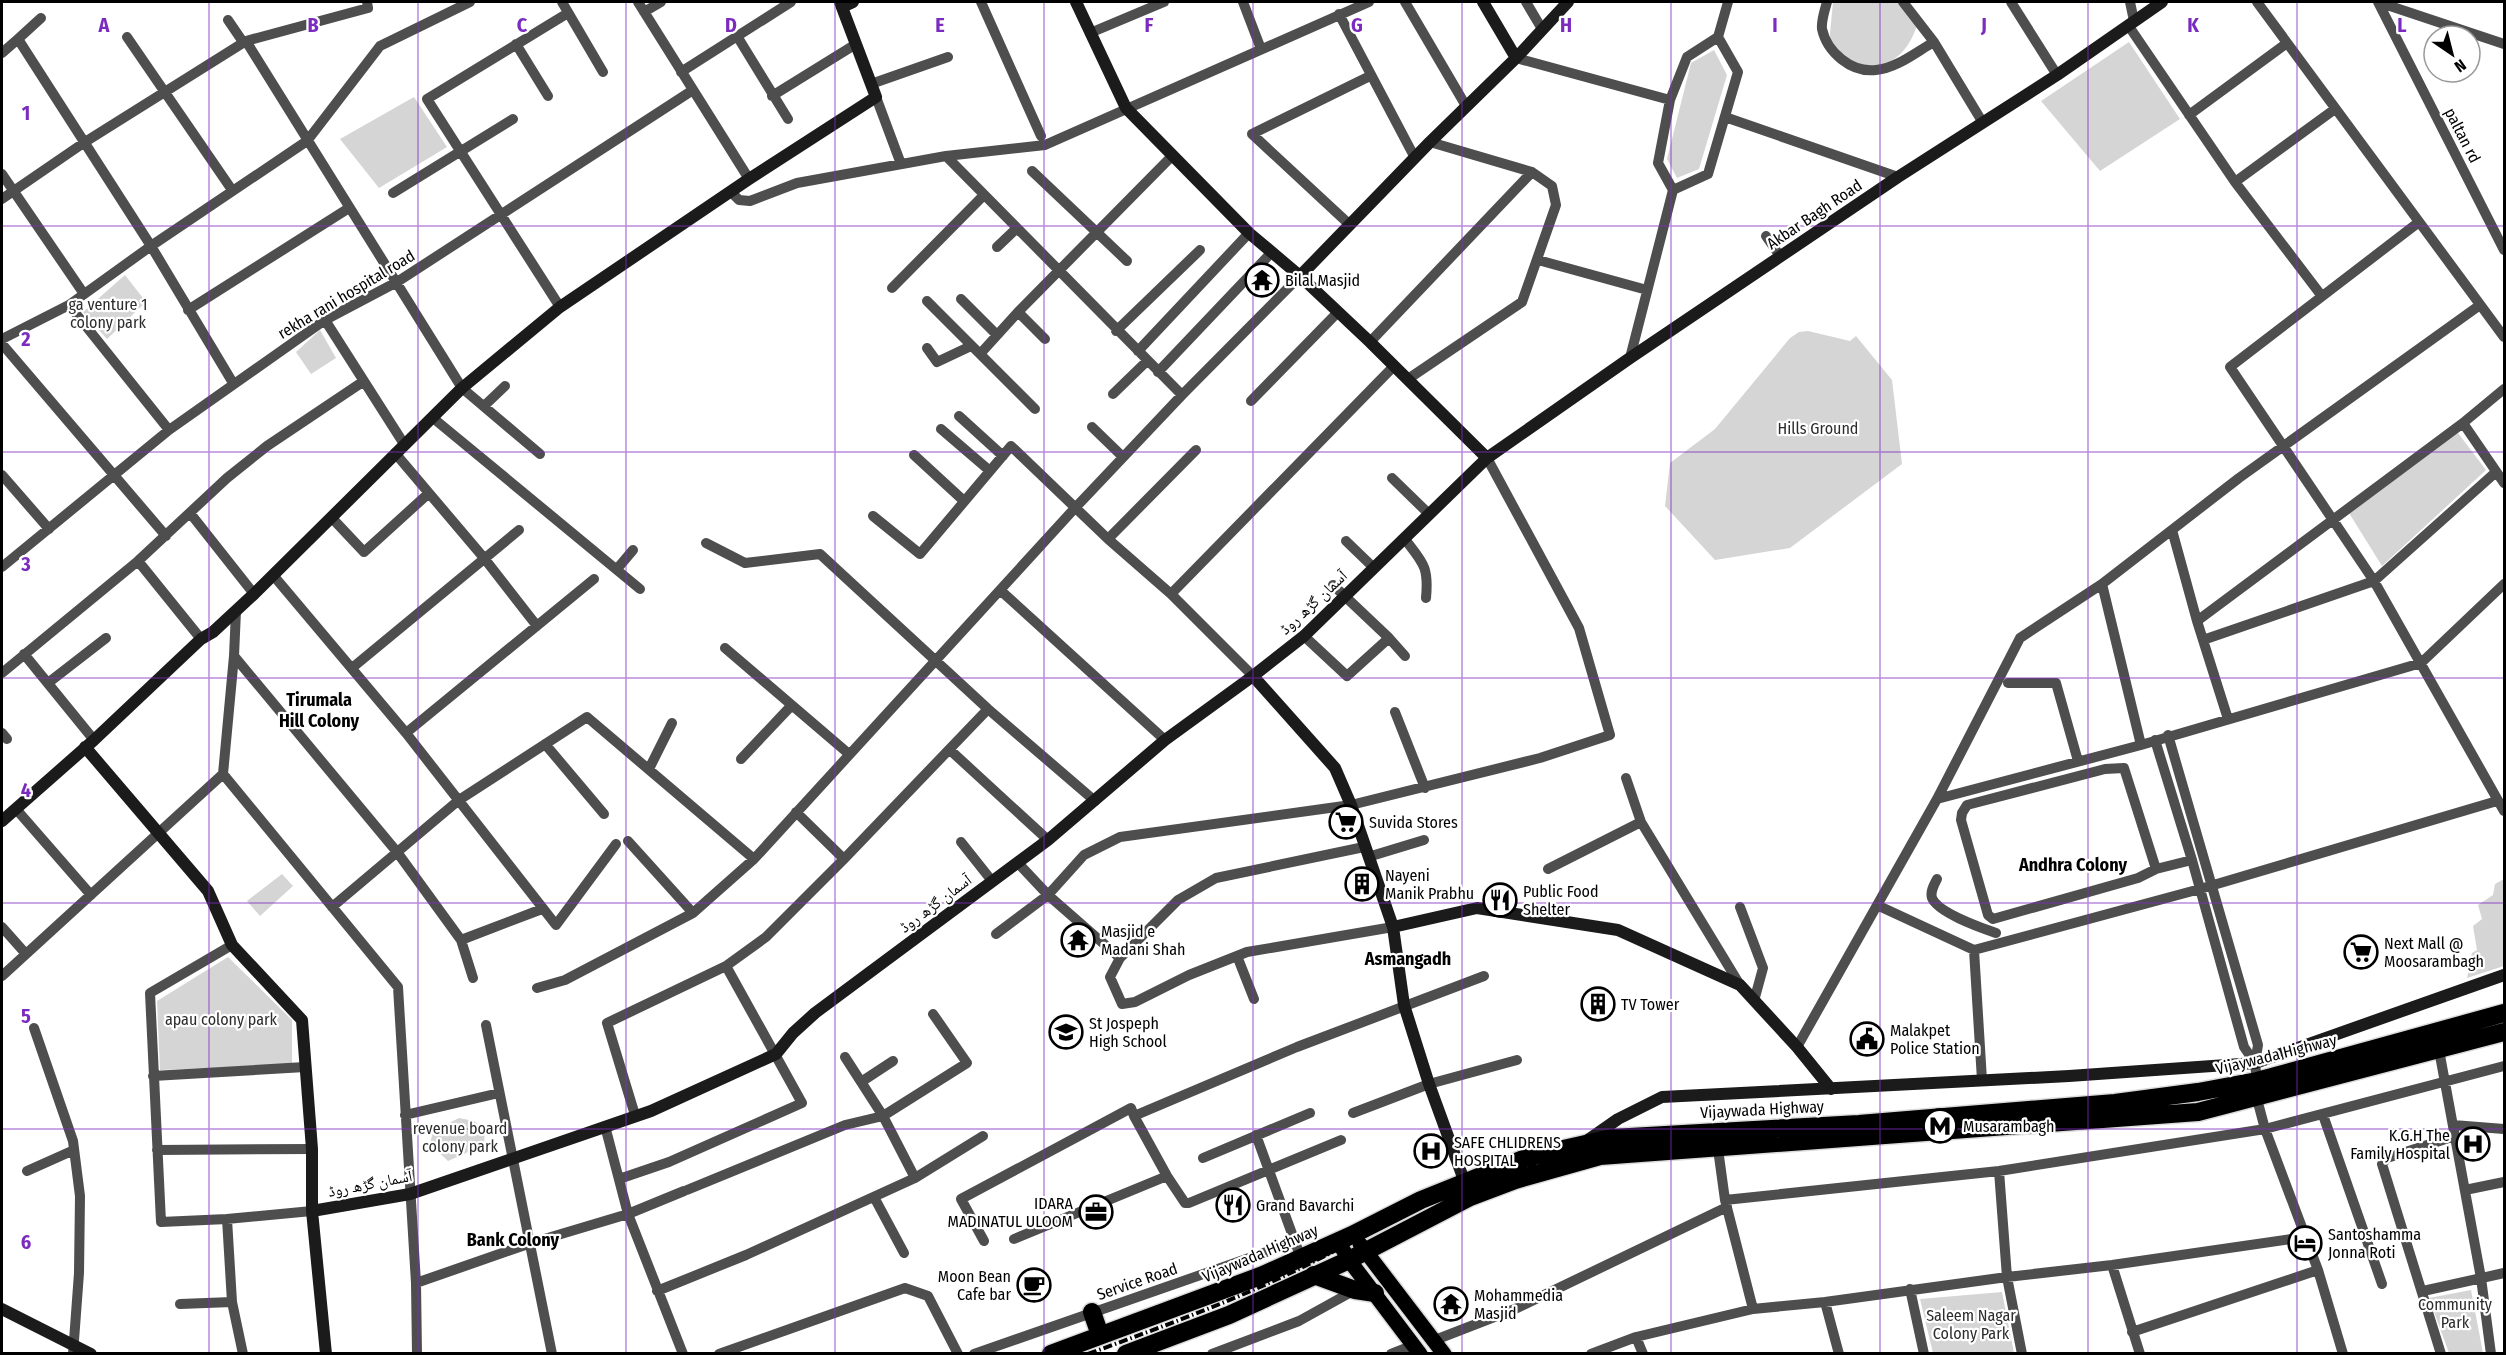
<svg xmlns="http://www.w3.org/2000/svg" width="2506" height="1355" font-family="'Fira Sans Condensed','Noto Naskh Arabic',sans-serif">
	<style>
		.green { fill: #d5d5d5 }
		.lines { fill: none; stroke-linecap: round; stroke-linejoin: round }
		.primary-casing { stroke: #dbdbdb; stroke-width: 18 }
		.highway-casing { stroke: #dbdbdb; stroke-width: 21 }
		.street { stroke: #4e4e4e; stroke-width: 10 }
		.secondary { stroke: #1b1b1b; stroke-width: 12 }
		.primary { stroke: #000; stroke-width: 15 }
		.highway { stroke: #000; stroke-width: 18 }
		.rail { stroke: #000; stroke-width: 4; stroke-dasharray: 9 3 1.5 3; stroke-linecap: butt }
		.grid { fill: none; stroke: #7b2cbf; stroke-width: 1.5; stroke-opacity: 0.55 }
		.labels { text-anchor: middle; stroke-width: 4.5; stroke-linejoin: round; paint-order: stroke }
		.street-label { font-size: 16px; fill: #000; stroke: #fff }
		.poi-label { font-size: 16px; fill: #000; stroke: #fff; text-anchor: start }
		.park-label { font-size: 16px; fill: #2c2c2c; stroke: #fff }
		.neighbourhood-label { font-size: 18px; font-weight: bold; fill: #000; stroke: #fff }
		.grid-label { font-size: 20px; text-anchor: middle; font-weight: bold; fill: #7b2cbf; stroke: #fff; stroke-width: 4.5; stroke-linejoin: round; paint-order: stroke }
	</style>
	<rect width="100%" height="100%" fill="#fff"/>
	<path class="green" d="M1833 2H1900L1917 25C1907 58 1881 76 1847 60 1840 57 1834 49 1829 44Z
		M2129 42 2180 119 2100 171 2041 101Z
		M1714 50 1727 75 1699 169 1677 178 1667 159 1691 63Z
		M414 97 447 147 379 188 340 139Z
		M125 275 146 302 107 339 83 312Z
		M320 330 336 358 311 374 296 352Z
		M1808 331 1850 341 1856 336 1892 380 1902 464 1790 548 1715 560 1665 506 1670 463 1715 429 1790 338 1799 332Z
		M2458 433 2486 470 2382 566 2349 513Z
		M282 874 293 886 260 916 247 901Z
		M2504 879V966L2467 978 2472 953 2477 950 2473 926 2482 919 2478 905 2493 895 2495 884Z
		M228 957 292 1020V1065L160 1070 157 1001Z
		M459 1118 474 1121 485 1130 484 1145 448 1161 430 1144 433 1131Z
		M2471 1290 2483 1353H2449L2429 1298Z
		M2002 1292 2014 1353H1933L1920 1299Z"/>
	<g class="lines">
		<g class="primary-casing">
			<path id="primary" d="M1338 1241 1349 1260 1420 1354
				M1360 1244 1444 1354"/>
		</g>
		<g class="highway-casing">
			<path id="highway" d="M1314 1275 1355 1290 1375 1293
				M1092 1312 1100 1335
				M1051 1354 1263 1275 1352 1235 1421 1200 1528 1157 1612 1138 1859 1124 2115 1103 2198 1092 2257 1081 2504 1013
				M1126 1354 1229 1315 1349 1260 1470 1197 1515 1180 1600 1156 2198 1112 2504 1032"/>
		</g>
		<path class="street" d="M562 2 603 72
			M638 2 749 179
			M981 2 1041 136
			M1243 2 1261 49
			M1405 2 1466 106
			M1526 2 1542 29
			M1827 2C1825 9 1821 21 1822 29 1827 52 1851 73 1876 70 1897 68 1916 52 1934 42
			M1903 2 1934 42 1983 123
			M2011 2 2057 75
			M2130 2 2134 21
			M2257 2 2504 337
			M2378 2 2504 250
			M2378 2 2504 44
			M644 12 661 2
			M1339 14 1415 158
			M228 20 243 42
			M2128 25 2235 182 2321 295
			M1090 33 1164 2
			M737 36 788 119
			M127 37 232 190
			M18 39 41 18
			M246 41 462 388 540 454
			M516 44 548 96
			M2 53 18 39 151 246 233 383
			M1516 58 1670 100
			M681 72 791 2
			M871 84 948 57
			M772 96 856 44
			M876 97 901 164
			M2189 115 2287 43
			M1725 117 1898 177
			M946 156 1182 395
			M1032 171 1127 261
			M2 174 84 294
			M2235 182 2335 109
			M1673 190 1708 174 1738 72 1718 37
			M731 192 739 200 750 201 797 183 946 156 1045 145 1369 2
			M393 193 513 119
			M2 199 85 142 246 41 368 8 367 2
			M2419 222 2230 367 2374 581 2504 811
			M1350 225 1252 134 1370 76
			M1766 236 1780 256
			M997 247 1016 229
			M1538 260 1647 290
			M892 288 983 196
			M961 299 997 335
			M927 301 1035 409
			M69 305 169 430
			M560 307 427 99 568 13
			M188 310 349 208
			M1018 312 1045 339
			M325 320 404 444
			M1116 331 1200 250
			M2 339 69 305 151 246 307 141 380 46 470 2
			M1370 342 1532 172
			M2 344 166 536
			M927 348 937 362 971 346
			M1138 351 1249 233
			M980 354 1018 312 1173 155
			M1630 358 1673 190 1658 163 1670 100 1687 57 1718 37 1728 2
			M1158 372 1271 253
			M1408 379 1522 302 1556 205 1552 186 1532 172 1430 142
			M1113 394 1147 361
			M1251 401 1338 312
			M484 406 505 386
			M959 416 1003 456
			M433 418 640 589
			M2463 423 2504 483
			M1092 427 1123 457
			M941 429 990 471
			M395 453 484 558 537 626
			M914 455 964 501
			M2 475 49 529
			M1392 478 1429 514
			M190 513 254 594
			M873 516 920 554 1011 446 1108 539 1171 594 1253 676
			M331 517 364 552 429 493
			M2172 530 2197 621 2228 719
			M1404 538C1423 563 1429 566 1426 598
			M1108 539 1196 450
			M1346 541 1374 568
			M706 543 745 563 820 554 988 709 1095 801
			M138 561 201 639
			M2 567 169 430 325 320 397 282 693 90
			M617 569 633 550
			M273 575 406 733 556 925 616 844
			M2102 584 2141 745
			M1000 590 1165 740
			M1171 594 1394 366
			M236 611 234 656 397 852 461 940 473 978
			M2197 621 2463 423 2504 389
			M1304 636 1347 676 1389 638 1333 585
			M1389 638 1405 656
			M2203 640 2374 581 2496 472
			M725 648 849 754
			M24 654 94 740
			M352 668 519 530
			M2 673 138 561 227 478 267 446 364 381
			M48 683 106 638
			M2008 683H2056L2078 761
			M1395 712 1425 788
			M2 733 7 739
			M406 733 594 579
			M2168 735 2258 1045 2255 1063 2257 1081
			M2155 740 2192 860 2244 1047 2255 1063
			M545 744 604 814
			M950 750 1048 840
			M741 759 791 706
			M649 769 672 723
			M223 774 398 987 416 1283 417 1354
			M1626 778 1641 822 1740 985
			M1937 799 2141 745 2421 663 2504 584
			M16 809 91 895
			M796 812 844 859
			M628 841 693 913
			M961 842 992 881
			M1368 857 1424 840
			M1018 863 1048 895 1120 958 1178 900 1216 878 1364 847
			M1548 869 1641 822
			M2156 869 2124 768 2105 769 1967 805 1962 813 1961 820 1988 915 1993 919 2138 878 2156 869 2192 860
			M1937 879C1934 885 1930 891 1932 898 1938 913 1982 928 1996 933
			M1879 906 1974 950 2200 889 2497 801
			M332 907 459 800 587 717 754 859
			M1740 907 1763 968 1754 1001
			M2 927 26 954
			M996 934 1048 895 1084 855 1120 837 1351 805 1540 758 1610 735 1579 628 1487 458
			M461 940 542 909
			M1974 950 1982 1080
			M1237 956 1254 999
			M1120 958 1110 977 1122 1004 1135 1002 1189 975 1247 952 1393 927
			M2 976 223 774 234 656
			M537 988 565 980 693 913 754 859 1075 508 1182 395 1300 276
			M486 1025 552 1354
			M34 1028 73 1141 80 1196 79 1273 73 1354
			M1797 1047 1937 799 2020 638 2102 584 2239 478 2480 305
			M2439 1050 2481 1278 2491 1354
			M845 1057 883 1116 915 1178
			M153 1076 305 1067
			M861 1082 893 1061
			M2257 1099 2265 1129 2318 1270 2343 1354
			M1353 1113 1429 1084 1517 1060
			M405 1115 499 1093
			M635 1115 607 1023 726 966 766 937 844 859 988 709
			M2323 1115 2382 1284
			M1134 1116 1167 1176 1185 1203H1189L1341 1140
			M2453 1125 2504 1129
			M605 1126 628 1214 683 1354
			M1256 1135 1295 1242
			M1718 1149 1725 1200 1753 1309
			M157 1150 312 1149
			M1203 1158 1310 1113
			M27 1171 74 1150
			M1999 1171 2007 1277 2022 1354
			M619 1179 669 1162 802 1103 726 966
			M687 1190 845 1125 883 1116 967 1063 933 1014
			M2465 1190 2504 1182
			M874 1197 904 1253
			M1725 1200 1999 1171 2265 1129 2504 1066
			M227 1219 161 1222 150 993 232 945
			M1014 1239 1167 1176
			M984 1241 961 1199 1131 1108 1134 1116 1297 1047 1484 976
			M2112 1265 2140 1354
			M416 1283 531 1243 628 1214 684 1191
			M1910 1289 1924 1354
			M657 1291 746 1255 915 1178 983 1136
			M2423 1291 2504 1273
			M1825 1302 1839 1354
			M180 1304 232 1302
			M2132 1332 2318 1270
			M1636 1337 1643 1354
			M1435 1340 1515 1309 1727 1207
			M243 1354 232 1302 227 1219 312 1211
			M719 1354 905 1288 928 1296 958 1354
			M974 1354 1295 1242 1301 1258
			M1212 1354 1299 1321 1355 1290
			M1391 1354 1414 1345
			M1591 1354 1636 1337 1753 1309 1825 1302 2007 1277 2112 1265 2305 1237
			M2441 1354 2382 1164 2387 1158 2455 1136"/>
		<path class="secondary" d="M1076 2 1126 108 1249 233 1300 276 1370 342 1487 458
			M1483 2 1516 58
			M842 7 853 2
			M1300 276 1430 142 1516 58 1568 2
			M1253 676 1335 768 1351 805 1393 927 1404 1005 1429 1084 1465 1183
			M85 747 208 891 232 945 302 1020 312 1149V1211L326 1354
			M2 821 94 740 201 639 213 632 254 594 462 388 560 307 749 179 876 97 840 2
			M1393 927 1477 908 1618 930 1740 985 1797 1047 1831 1089
			M1588 1140 1618 1119 1662 1097 2069 1076 2255 1063 2504 975
			M312 1211 410 1194 651 1111 776 1054 793 1033 815 1013 1048 840 1165 740 1253 676 1304 636 1487 458 1630 358 1898 177 2057 75 2162 2
			M2 1309 91 1354"/>
		<use href="#primary" class="primary"/>
		<use href="#highway" class="highway"/>
		<path class="rail" d="M1088 1354C1150 1331 1212 1309 1271 1282 1331 1255 1387 1221 1447 1195 1503 1170 1563 1157 1623 1148L2064 1112 2185 1099 2286 1081 2504 1020"/>
	</g>
	<path class="grid" d="M209 2V1354M418 2V1354M626 2V1354M835 2V1354M1044 2V1354M1253 2V1354M1462 2V1354M1671 2V1354M1880 2V1354M2088 2V1354M2297 2V1354M2 226H2504M2 452H2504M2 678H2504M2 903H2504M2 1129H2504"/>
	<defs>
		<g id="temple-ring" transform="scale(1.725)"><circle r="9.5" fill="#fff" stroke="#000" stroke-width="1.5"/><path d="M0-6L5-2H3V0L6.5 2.5H4V6H1.5V3h-3V6H-4V2.5H-6.5L-3 0V-2H-5Z" fill="#000"/></g>
		<g id="supermarket-ring" transform="scale(1.725)"><circle r="9.5" fill="#fff" stroke="#000" stroke-width="1.5"/><path d="M-6-5.5h2.5l.6 2H6L4.5 2H-2.5L-4.4-4H-6ZM-1.5 3.2a1.3 1.3 0 1 0 .1 0ZM3 3.2a1.3 1.3 0 1 0 .1 0Z" fill="#000"/></g>
		<g id="building-ring" transform="scale(1.725)"><circle r="9.5" fill="#fff" stroke="#000" stroke-width="1.5"/><path d="M-4-6H4V6H1V3H-1V6H-4ZM-2.5-4.3h1.7v1.8h-1.7ZM.8-4.3h1.7v1.8H.8ZM-2.5-1h1.7V.8h-1.7ZM.8-1h1.7V.8H.8Z" fill="#000"/></g>
		<g id="restaurant-ring" transform="scale(1.725)"><circle r="9.5" fill="#fff" stroke="#000" stroke-width="1.5"/><path d="M-5-6h1v4h1v-4h1v4h1v-4h1v5L-1.5 .5V6h-2V.5L-5-1ZM5-6V6H3V1.5H1.5Q1.5-4 5-6Z" fill="#000"/></g>
		<g id="school-ring" transform="scale(1.725)"><circle r="9.5" fill="#fff" stroke="#000" stroke-width="1.5"/><path d="M0-5L7-2L0 1L-7-2ZM-4 1L0 2.5L4 1V4Q0 6-4 4Z" fill="#000"/></g>
		<g id="civic-ring" transform="scale(1.725)"><circle r="9.5" fill="#fff" stroke="#000" stroke-width="1.5"/><path d="M-.6-6.5H3V-4.5H.6V-3L4-1V1h2V6H-6V1h2V-1L-.6-3ZM-1.2 2.5V6h2.4V2.5Z" fill="#000"/></g>
		<g id="metro-ring" transform="scale(1.725)"><circle r="9.5" fill="#fff" stroke="#000" stroke-width="1.5"/><path d="M-5.5 5V-5H-3L0 0L3-5H5.5V5H3V-.5L0 4L-3-.5V5Z" fill="#000"/></g>
		<g id="hospital-ring" transform="scale(1.725)"><circle r="9.5" fill="#fff" stroke="#000" stroke-width="1.5"/><path d="M-5-5h3v3.5h4V-5h3V5h-3V1.5h-4V5h-3Z" fill="#000"/></g>
		<g id="office-ring" transform="scale(1.725)"><circle r="9.5" fill="#fff" stroke="#000" stroke-width="1.5"/><path d="M-6-3h4V-5.5h4V-3h4V5H-6ZM-1-4.5V-3h2v-1.5ZM-6 0V1H6V0Z" fill="#000"/></g>
		<g id="hotel-ring" transform="scale(1.725)"><circle r="9.5" fill="#fff" stroke="#000" stroke-width="1.5"/><path d="M-6-4.5h1.5V1H6V5H4.5V3h-9V5H-6ZM-4 0a1.8 1.8 0 1 1 3.6 0ZM.5 0V-2.5h3Q6-2.5 6 0Z" fill="#000"/></g>
		<g id="cafe-ring" transform="scale(1.725)"><circle r="9.5" fill="#fff" stroke="#000" stroke-width="1.5"/><path d="M-5.5-4.5H6V0H3Q3 3.5 0 3.5H-2.5Q-5.5 3.5-5.5 0ZM3-3.2v2h1.7v-2ZM-6 4.5H4V6H-6Z" fill="#000"/></g>
	</defs>
	<g fill-rule="evenodd">
		<use href="#temple-ring" x="1262" y="280"/>
		<use href="#supermarket-ring" x="1346" y="822"/>
		<use href="#building-ring" x="1362" y="884"/>
		<use href="#restaurant-ring" x="1500" y="900"/>
		<use href="#temple-ring" x="1078" y="940"/>
		<use href="#supermarket-ring" x="2361" y="952"/>
		<use href="#building-ring" x="1598" y="1004"/>
		<use href="#school-ring" x="1066" y="1032"/>
		<use href="#civic-ring" x="1867" y="1039"/>
		<use href="#metro-ring" x="1940" y="1126"/>
		<use href="#hospital-ring" x="2473" y="1144"/>
		<use href="#hospital-ring" x="1431" y="1151"/>
		<use href="#restaurant-ring" x="1233" y="1205"/>
		<use href="#office-ring" x="1096" y="1212"/>
		<use href="#hotel-ring" x="2305" y="1243"/>
		<use href="#cafe-ring" x="1034" y="1285"/>
		<use href="#temple-ring" x="1451" y="1304"/>
	</g>
	<g class="labels">
		<g class="street-label">
			<text transform="translate(2463 135) rotate(63)" y="6">paltan rd</text>
			<text transform="translate(1814 214) rotate(-34)" y="6">Akbar Bagh Road</text>
			<text transform="translate(346 294) rotate(-31)" y="6">rekha rani hospital road</text>
			<text transform="translate(1313 602) rotate(-43)" y="6">آسمان گڑھ روڈ</text>
			<text transform="translate(935 903) rotate(-37)" y="6">آسمان گڑھ روڈ</text>
			<text transform="translate(2276 1054) rotate(-14)" y="6">Vijaywada Highway</text>
			<text transform="translate(1762 1109) rotate(-3)" y="6">Vijaywada Highway</text>
			<text transform="translate(370 1183) rotate(-11)" y="6">آسمان گڑھ روڈ</text>
			<text transform="translate(1260 1253) rotate(-23)" y="6">Vijaywada Highway</text>
			<text transform="translate(1137 1281) rotate(-19)" y="6">Service Road</text>
		</g>
		<g class="poi-label">
			<text x="1285" y="286">Bilal Masjid</text>
			<text x="1369" y="828">Suvida Stores</text>
			<text x="1385" y="881">Nayeni<tspan x="1385" dy="18">Manik Prabhu</tspan></text>
			<text x="1523" y="897">Public Food<tspan x="1523" dy="18">Shelter</tspan></text>
			<text x="1101" y="937">Masjid e<tspan x="1101" dy="18">Madani Shah</tspan></text>
			<text x="2384" y="949">Next Mall @<tspan x="2384" dy="18">Moosarambagh</tspan></text>
			<text x="1621" y="1010">TV Tower</text>
			<text x="1089" y="1029">St Jospeph<tspan x="1089" dy="18">High School</tspan></text>
			<text x="1890" y="1036">Malakpet<tspan x="1890" dy="18">Police Station</tspan></text>
			<text x="1963" y="1132">Musarambagh</text>
			<text x="2450" y="1141" text-anchor="end">K.G.H The<tspan x="2450" dy="18">Family Hospital</tspan></text>
			<text x="1454" y="1148">SAFE CHLIDRENS<tspan x="1454" dy="18">HOSPITAL</tspan></text>
			<text x="1073" y="1209" text-anchor="end">IDARA<tspan x="1073" dy="18">MADINATUL ULOOM</tspan></text>
			<text x="1256" y="1211">Grand Bavarchi</text>
			<text x="2328" y="1240">Santoshamma<tspan x="2328" dy="18">Jonna Roti</tspan></text>
			<text x="1011" y="1282" text-anchor="end">Moon Bean<tspan x="1011" dy="18">Cafe bar</tspan></text>
			<text x="1474" y="1301">Mohammedia<tspan x="1474" dy="18">Masjid</tspan></text>
		</g>
		<g class="park-label">
			<text x="108" y="310">ga venture 1<tspan x="108" dy="18">colony park</tspan></text>
			<text x="1818" y="434">Hills Ground</text>
			<text x="221" y="1025">apau colony park</text>
			<text x="460" y="1134">revenue board<tspan x="460" dy="18">colony park</tspan></text>
			<text x="2455" y="1310">Community<tspan x="2455" dy="18">Park</tspan></text>
			<text x="1971" y="1321">Saleem Nagar<tspan x="1971" dy="18">Colony Park</tspan></text>
		</g>
		<g class="neighbourhood-label">
			<text x="319" y="706">Tirumala<tspan x="319" dy="21">Hill Colony</tspan></text>
			<text x="2073" y="871">Andhra Colony</text>
			<text x="1408" y="965">Asmangadh</text>
			<text x="513" y="1246">Bank Colony</text>
		</g>
	</g>
	<g class="grid-label">
		<text x="104" y="32">A</text>
		<text x="313" y="32">B</text>
		<text x="522" y="32">C</text>
		<text x="731" y="32">D</text>
		<text x="940" y="32">E</text>
		<text x="1149" y="32">F</text>
		<text x="1357" y="32">G</text>
		<text x="1566" y="32">H</text>
		<text x="1775" y="32">I</text>
		<text x="1984" y="32">J</text>
		<text x="2193" y="32">K</text>
		<text x="2402" y="32">L</text>
		<text x="26" y="120">1</text>
		<text x="26" y="346">2</text>
		<text x="26" y="571">3</text>
		<text x="26" y="797">4</text>
		<text x="26" y="1023">5</text>
		<text x="26" y="1249">6</text>
	</g>
	<rect width="2506" height="1355" fill="none" stroke="#000000" stroke-width="6"/>
	<g transform="translate(2452 54) rotate(145)"><circle r="28" fill="#ffffff" stroke="#999999" stroke-width="1.5"/>
	<path d="M0-4.5L10 22L0 15L-10 22Z" fill="#000000"/>
	<text y="-9" font-size="16" font-weight="bold" text-anchor="middle" fill="#000000">N</text>
	</g>
</svg>
